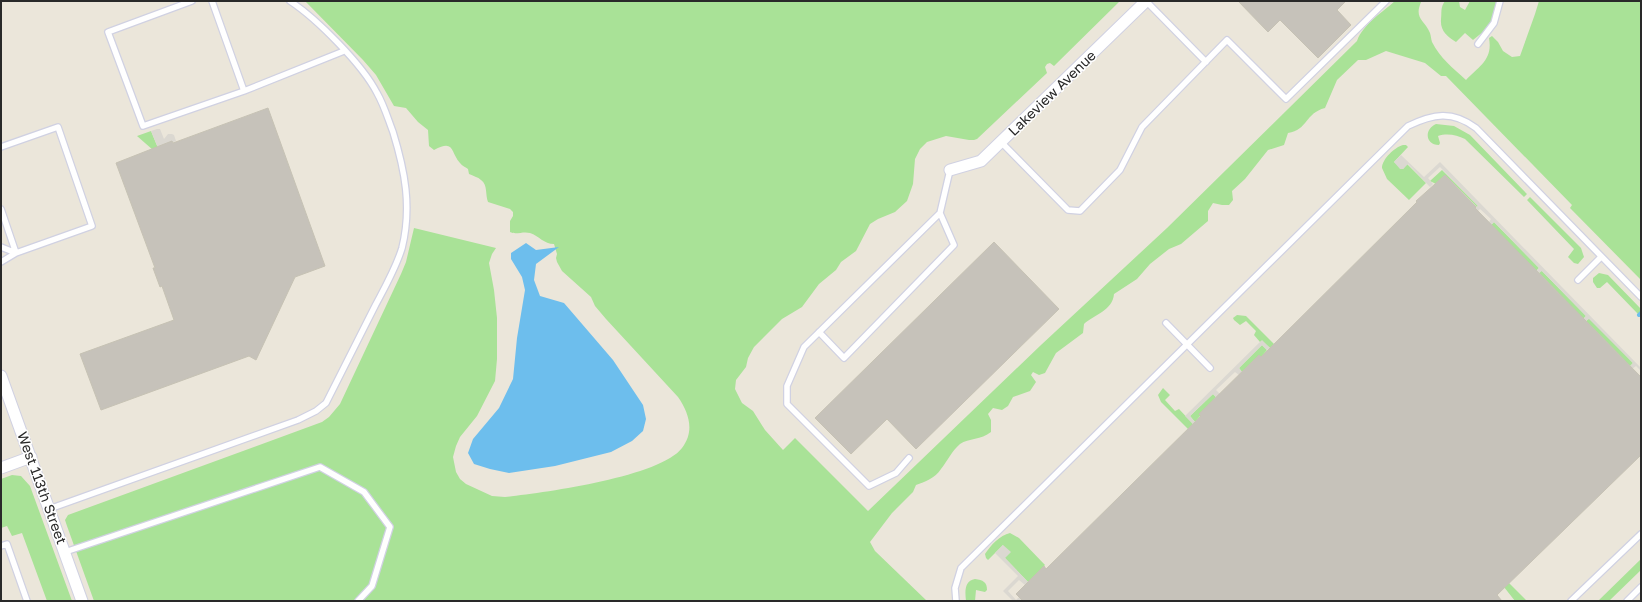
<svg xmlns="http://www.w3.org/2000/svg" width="1642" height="602" font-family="'Golos Text',sans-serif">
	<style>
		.green { fill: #a9e297 }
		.plaza { fill: #dbd8d1 }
		.water { fill: #6dbeed }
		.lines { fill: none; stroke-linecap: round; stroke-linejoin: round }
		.stream { stroke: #6dbeed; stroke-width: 4 }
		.building { fill: #c6c2ba; stroke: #c6c2b4 }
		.service-casing { stroke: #d0d1e2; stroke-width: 8 }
		.minor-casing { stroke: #d0d1e2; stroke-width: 13 }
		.service { stroke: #fff; stroke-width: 5.5 }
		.minor { stroke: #fff; stroke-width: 11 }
		.labels { text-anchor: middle; stroke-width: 3; stroke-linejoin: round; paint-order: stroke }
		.street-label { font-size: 14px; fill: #292929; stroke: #fff }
	</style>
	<rect width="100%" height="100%" fill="#ebe6da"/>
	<path class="green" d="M305 1H1120L1054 66 1050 63 1047 64 1045 67 1047 73 977 139 974 140H969L946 136 927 142 920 149 915 159 913 184 907 201 895 212 878 219 870 224 856 251 841 262 836 270 819 284 802 307 782 319 754 347 748 358 746 367 736 380 735 389 742 403 753 411 765 430 783 450 795 438 868 511 1041 345 1167 228 1357 41C1363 24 1383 12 1395 1H1426L1421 2C1414 19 1424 19 1430 33 1431 36 1431 39 1432 42 1440 58 1453 68 1466 80 1479 66 1493 60 1489 38L1492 36 1498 42 1503 51 1512 57 1520 56 1535 14 1539 1H1641V280L1570 208 1572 205 1446 76H1441L1425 63 1386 51 1366 60H1358L1337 80 1325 108C1305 113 1308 130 1288 133L1284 145 1268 150 1245 179 1232 191 1233 200 1229 205H1222L1213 203 1208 211V221L1181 244 1169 249 1150 264 1137 279 1114 294C1113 310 1094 315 1084 324L1083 333 1056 353 1045 373 1039 375 1033 372 1031 375 1036 382 1030 391 1013 397 1008 406 1002 410 993 408 988 414 991 420V432C981 440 969 438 960 444 952 451 948 460 941 469 935 478 925 482 916 485L913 492 892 513 870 542 875 551 927 601H94L67 526 65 520 68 515 322 422 329 417 340 404 401 274 406 262 414 228 496 248 492 254 489 263 494 290 497 318V359L495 381 477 416 460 437 456 446 453 457 456 472 460 479 466 484 492 496 505 497C542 493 660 477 682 448 695 431 689 413 678 397L606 319 595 306 591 297 562 271 557 262 556 258 557 254 554 244C544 244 539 236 530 233 523 231 516 235 510 232V221L513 216V212L510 209 488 202C485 195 488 185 481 180 478 177 473 176 469 174L468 169C466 167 462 166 460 163 450 152 455 139 434 150L429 146 428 130 418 122 406 108 394 106 376 75 363 60Z
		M1445 1H1459L1460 7 1465 10 1470 1H1497L1493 19 1489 27 1473 40 1465 33 1456 42C1447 36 1440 31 1441 19 1442 12 1440 8 1445 1Z
		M1436 124 1454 126 1470 135 1527 194 1524 197 1465 139C1457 135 1447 133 1438 136L1440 143 1439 145C1425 145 1424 129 1436 124Z
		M151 131 158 148 153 150 137 136Z
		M1403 145H1406L1408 147 1394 162 1403 169 1407 164 1426 183 1409 200 1387 179 1382 168C1382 159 1395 147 1403 145Z
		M1442 170 1478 206 1477 207 1445 175 1436 184 1430 181Z
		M1530 197 1581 248 1584 257 1578 264 1574 263 1568 257 1574 249 1527 200Z
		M1494 222 1539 268 1536 271 1491 225Z
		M1541 270 1586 316 1583 319 1539 273Z
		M1599 273 1608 275 1641 309V311L1638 314 1607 282 1600 288H1597L1593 282V278Z
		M1237 315 1246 316 1274 344 1270 348 1262 341 1260 342 1254 335 1256 331 1246 321 1240 325 1234 320 1233 318Z
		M1589 318 1633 363 1630 366 1586 321Z
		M1262 345 1267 350 1261 357 1259 355 1242 372 1239 368Z
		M1163 388 1170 395 1165 400 1175 411 1179 409 1193 424 1188 429 1161 402 1158 395Z
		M1213 394 1216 397 1195 422 1190 416Z
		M12 475 21 476 30 486 72 601H47L22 533 12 536 7 526 1 528V479Z
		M1010 533 1019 538 1045 565 1028 582 1005 558 1003 545 988 560 986 558 985 554C990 546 1000 535 1010 533Z
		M1641 559V570L1609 601H1598Z
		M975 579C983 580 987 582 987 590L985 592 976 590 975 601H966C965 592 964 581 975 579Z
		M1509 583 1527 601H1515L1504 587Z"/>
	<path class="plaza" d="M157 129H160L164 139 168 134H172L174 135 176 141 158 148 151 131Z
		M1401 155 1424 177 1440 162 1641 368V371L1636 366 1632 369 1630 366 1633 363 1589 319 1586 321 1583 319 1586 316 1542 271 1539 273 1536 271 1539 268 1494 222 1491 225 1489 222 1491 219 1480 209 1478 211 1475 208 1478 206 1440 167 1428 178 1433 184 1430 187 1408 164 1403 169H1400L1394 162Z
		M1262 340 1270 348 1267 350 1262 345 1239 368 1242 372 1239 375 1235 372 1216 390 1220 394 1216 397 1213 394 1190 416 1195 422 1193 424 1185 416Z
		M1003 545 1011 552 1005 558 1028 582 1025 585 1019 580 1008 591 1016 600 1019 597 1023 601H1013L1003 591 1018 576 995 553Z"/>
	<path class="water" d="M526 243 536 250 559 247 536 264 534 280 540 296 564 303 613 360 643 405 646 419 643 431 632 441 611 452 555 466 509 473 490 469 474 464 468 453 473 439 499 408 513 379 517 338 525 290 522 277 511 259V253Z"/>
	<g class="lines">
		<path class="stream" d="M1639 315 1641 313"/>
	</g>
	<path class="building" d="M1238 1H1346L1337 10 1351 25 1318 58 1280 20 1268 32Z
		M268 108 325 266 295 277 256 360 249 356 101 410 80 354 174 320 162 286 160 287 153 268H155L116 163 172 141 173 143Z
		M1445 175 1476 207 1475 208 1641 377V455L1497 595 1502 601H1023L1016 594 1044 566 1046 569 1201 416 1199 414 1259 355 1261 357 1417 202 1416 201Z
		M994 242 1059 309 916 449 887 419 851 454 815 418Z"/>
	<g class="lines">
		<g class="service-casing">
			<path id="service" d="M192 1 108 32 143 126 244 91 344 51
				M212 1 244 91
				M1146 1 1206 62
				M1478 44 1494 23 1500 1
				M1001 142 1068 210 1080 211 1120 170 1142 127 1227 40 1286 99 1386 1
				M1 147 58 127 92 226 16 253 1 209
				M1 247 16 253 1 262
				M1578 280 1601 257
				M1166 323 1210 368
				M819 332 844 358 954 245 940 213
				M909 458 896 473 869 486 787 404V386L804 347 940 213 950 170
				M49 509 298 420 316 411 326 403C342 371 359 338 375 306 385 287 396 268 402 248 412 207 405 171 393 132 388 119 384 105 377 93 362 64 317 19 290 1
				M1 546 7 544 27 601
				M65 552 320 467 364 492 390 527 372 586 358 601
				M956 601 955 588 961 568 1408 126C1433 114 1452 110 1476 128L1641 297
				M1571 601 1641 534
				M1627 601 1641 587"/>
		</g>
		<g class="minor-casing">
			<path id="minor" d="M950 170 981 161 1146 1
				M1 376 82 601
				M1 468 31 457"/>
		</g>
		<use href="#service" class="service"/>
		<use href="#minor" class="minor"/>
	</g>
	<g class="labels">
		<g class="street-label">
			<text transform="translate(1052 93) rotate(-44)" y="5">Lakeview Avenue</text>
			<text transform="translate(42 488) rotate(70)" y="5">West 113th Street</text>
		</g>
	</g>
	<rect width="1642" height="602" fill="none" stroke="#292929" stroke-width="4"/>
</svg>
